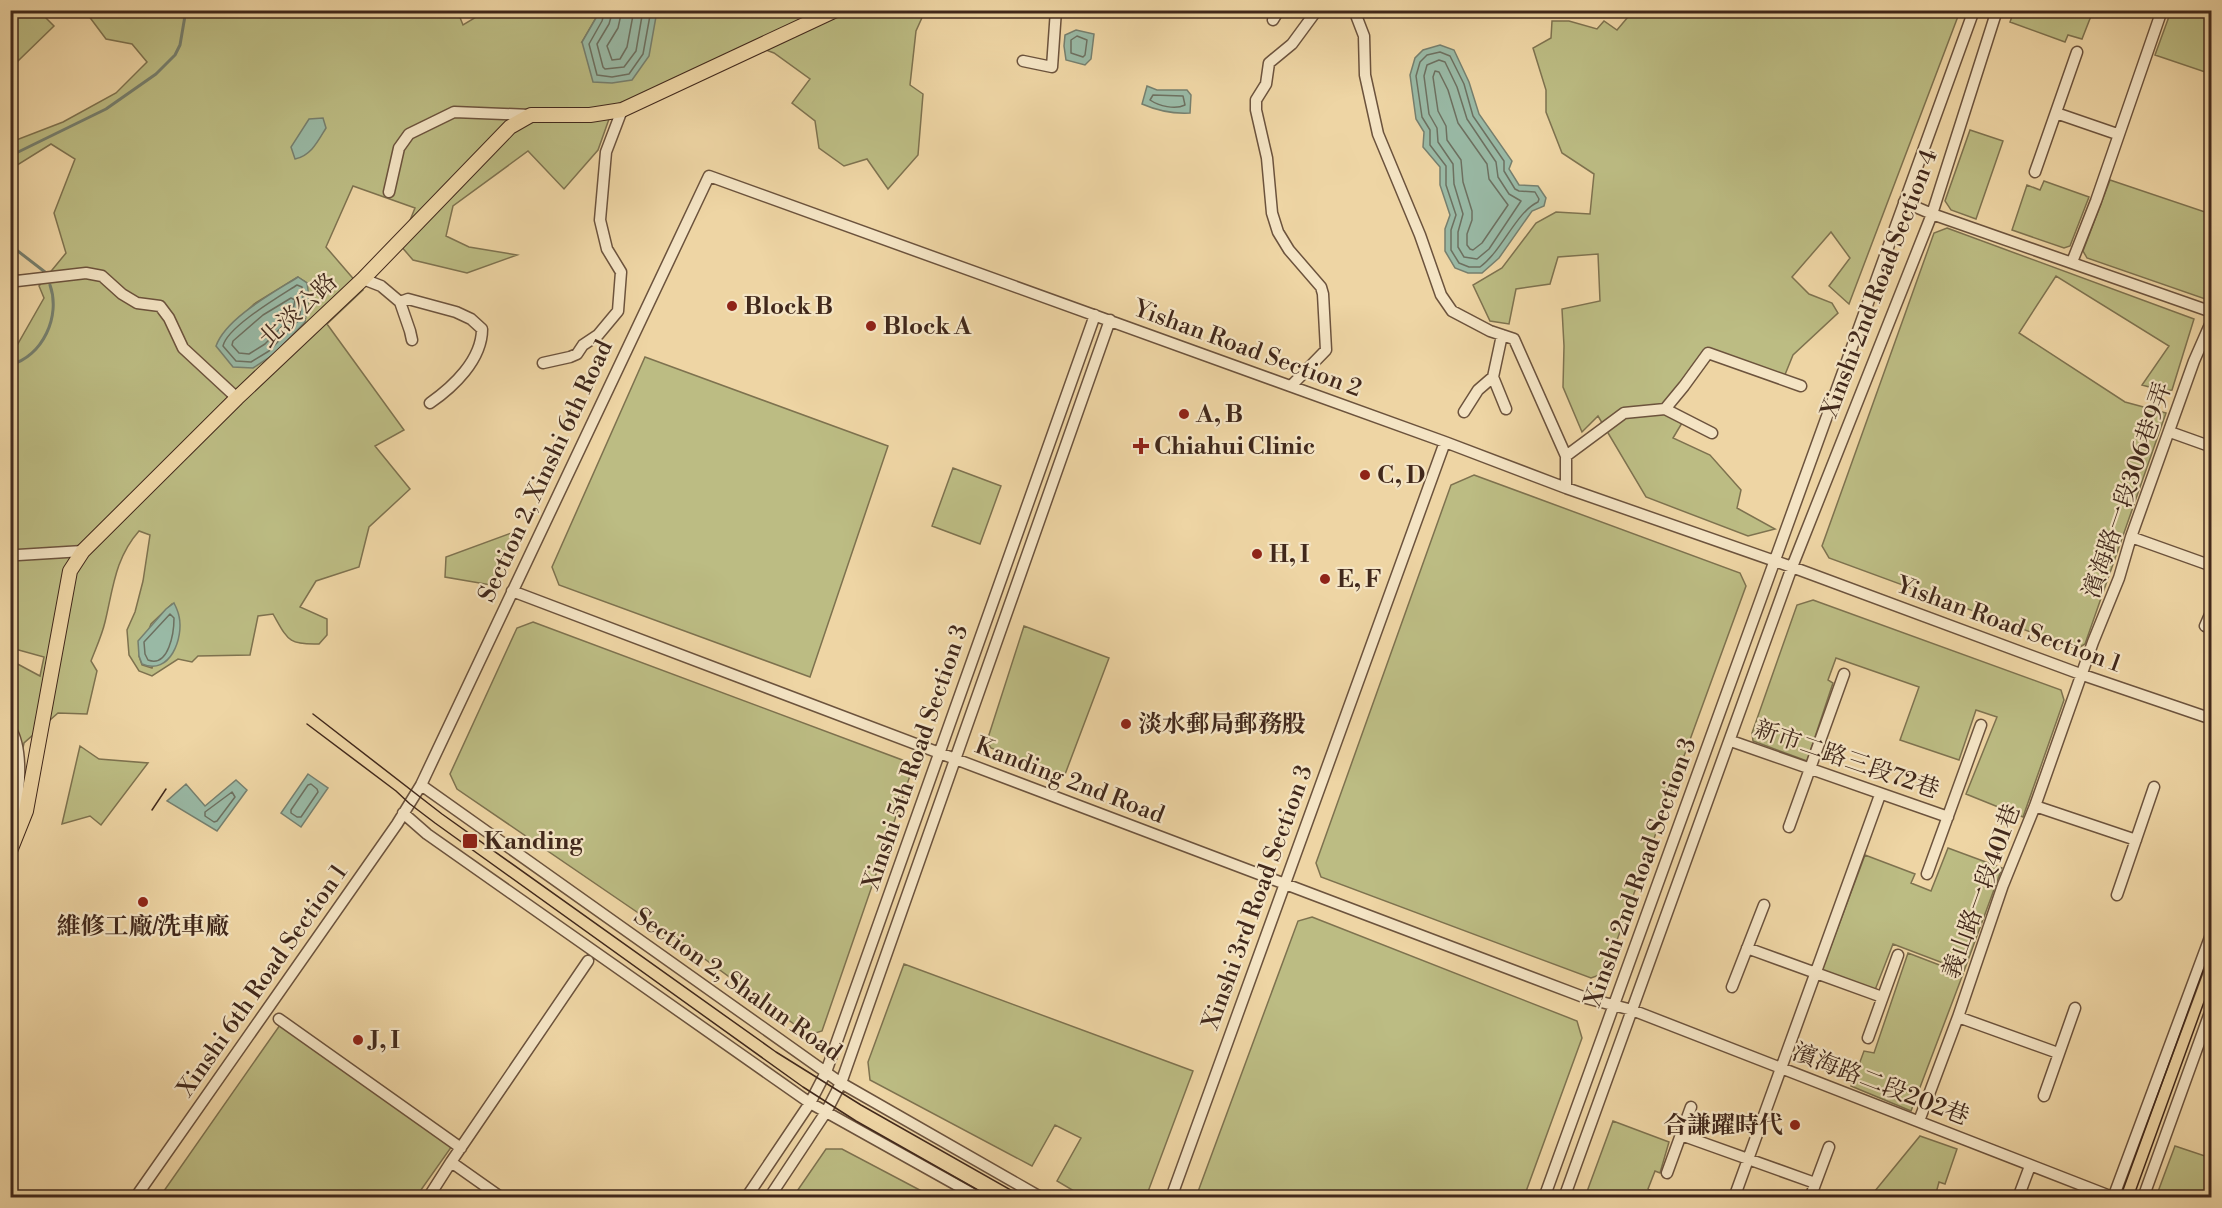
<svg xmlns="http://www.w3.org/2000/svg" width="2222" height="1208" font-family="'Libre Bodoni','Noto Serif TC',serif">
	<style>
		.green { fill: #bcbc83; stroke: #7e724f; stroke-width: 1.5; fill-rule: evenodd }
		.water { fill: #99b9a5; stroke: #767f6e; stroke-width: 1.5 }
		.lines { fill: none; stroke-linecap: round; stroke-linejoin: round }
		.shore { stroke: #6d7060; stroke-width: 1.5 }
		.stream { stroke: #767f6e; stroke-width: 3 }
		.minor-casing { stroke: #6c533d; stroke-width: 13 }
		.major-casing { stroke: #41281b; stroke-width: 16 }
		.minor { stroke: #f4e4c4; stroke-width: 10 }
		.major { stroke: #eed5a4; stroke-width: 14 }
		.tram { stroke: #41281b; stroke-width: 1.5 }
		.poi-dot { fill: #8f2418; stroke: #f4e4c4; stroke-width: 2 }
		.labels { text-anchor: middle; stroke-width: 4.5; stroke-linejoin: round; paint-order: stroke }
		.street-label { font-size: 24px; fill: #41281b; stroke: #f4e4c4 }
		.poi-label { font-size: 24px; font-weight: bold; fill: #41281b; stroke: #f4e4c4; text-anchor: start }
	</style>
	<rect width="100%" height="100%" fill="#eed5a4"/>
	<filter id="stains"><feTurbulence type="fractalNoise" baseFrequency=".00333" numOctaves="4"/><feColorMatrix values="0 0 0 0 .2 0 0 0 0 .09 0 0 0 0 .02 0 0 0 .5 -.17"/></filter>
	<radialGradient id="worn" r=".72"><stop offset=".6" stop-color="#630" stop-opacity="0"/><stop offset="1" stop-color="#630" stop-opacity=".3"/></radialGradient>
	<path class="green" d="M11 10 39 11 54 26 18 61 11 73Z
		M457 10 463 25 486 11H600L582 42 653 26 657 11H925L916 31 910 85 923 94 918 155 888 189 867 159 844 166 819 148 815 121 792 103 810 79 774 53 753 45 661 88 614 105 598 150 564 189 528 151 453 206 446 236 469 247 517 255 467 273 413 260 400 245 415 208 353 186 326 247 363 290 327 324 404 430 375 446 410 489 369 527 359 567 316 581 300 607 327 619V635L319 644C288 645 288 640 273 614L258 616 250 655 198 656 192 662 178 659 152 676 139 671 129 655 127 630 135 612 143 581 150 535 139 531C115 558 113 589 105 622 102 635 96 648 91 661L97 671 87 714 58 713 24 743 14 789H10L11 356 44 298 39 286 66 253 54 213 75 159 51 144 11 169V142L63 122 116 93 147 62 132 44 106 39 85 11ZM298 277 307 283 241 317 254 304ZM171 605 152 668 142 665 139 656 151 624ZM15 649 44 657 40 676 12 661Z
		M1633 11H1960L1849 304 1829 286 1850 258 1831 232 1792 277 1809 294 1832 303 1838 313 1793 355 1782 382 1708 349 1667 404 1682 423 1673 438 1710 455 1741 490 1737 508 1775 529 1748 536 1646 497 1598 416 1582 432 1563 387 1564 346 1562 309 1600 301 1598 254 1558 257 1550 284 1516 289 1509 324 1490 321 1473 285 1502 268 1536 223 1556 212 1590 214 1594 174 1562 153 1546 112V90L1533 48 1551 38 1552 21H1569L1597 29 1604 21 1617 30Z
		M2014 11V10L2093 11 2082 39 2068 35 2065 42 2010 22Z
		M2171 11H2196L2211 17V74L2155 55Z
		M1970 130 2003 141 1976 219 1951 210 1945 201Z
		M2110 180 2211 214V301L2087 258 2083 251Z
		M2044 181 2089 197 2070 246 2064 248 2012 230 2027 185 2040 190Z
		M1947 228 2194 319 2172 390 2164 391 2142 385 2169 346 2056 276 2019 333 2125 402 2166 413 2085 644 2077 649 1829 558 1822 546 1934 233Z
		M645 357 888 446 810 677 559 585 552 567Z
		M953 468 1001 486 980 544 932 526Z
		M1474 475 1740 573 1746 586 1605 973 1591 978 1321 877 1316 863 1451 485Z
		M517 531 491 585 445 577 446 557Z
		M1813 600 2061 690 2064 700 2023 817 1966 794 1997 717 1976 710 1959 760 1900 740 1919 687 1836 658 1828 680 1833 683 1807 761 1753 741 1752 733 1797 605Z
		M533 622 905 761 912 770 822 1031 809 1035 691 949 457 789 450 774 517 628Z
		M1024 626 1109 658 1064 777 991 748 987 741Z
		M80 746 99 759 148 763 101 825 90 816 62 824Z
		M1948 848 2002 868 1964 971 1893 944 1875 990 1822 970 1865 855 1915 874 1911 883 1931 891Z
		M1312 917 1577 1021 1582 1038 1524 1197H1196L1298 921Z
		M1908 953 1963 974 1911 1111 1851 1086 1864 1051 1874 1053Z
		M904 964 1193 1071 1146 1197H1084L1057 1181 1081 1138 1055 1125 1032 1166 870 1080 868 1062Z
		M280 1025 452 1146 416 1197 159 1198Z
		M1613 1121 1669 1142 1660 1173 1655 1171 1648 1189 1656 1193 1655 1197H1585Z
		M1920 1136 1957 1149 1945 1184 1939 1182 1935 1197H1870Z
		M2175 1146 2211 1158V1197H2156Z
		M826 1149H842L933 1197H793Z"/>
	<path class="water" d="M600 11H657L649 56 632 80 612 83 593 82 582 42Z
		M1076 30 1094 34 1091 59 1085 65 1066 60 1064 46 1065 35Z
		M1440 45 1454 50 1469 82 1479 114 1512 161 1509 169 1519 185 1538 186 1546 198 1544 206 1532 211 1499 258 1482 273H1468L1455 268 1445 251V229L1450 215 1440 185V167L1423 147 1424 132 1416 119 1410 75 1415 58 1423 50Z
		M1147 86 1157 90H1187L1191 95 1190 113C1172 114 1158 111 1142 104Z
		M323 118 326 128C318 141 311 156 295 159L291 147 309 119Z
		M298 277 307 283 309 297 305 322 273 355 253 368 233 367 216 346C226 318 273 293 298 277Z
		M174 603C176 607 178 611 179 616 184 638 170 676 142 664L139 656 138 641 166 609Z
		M308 774 328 788 301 827 281 813Z
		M236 780 247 790 217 831 167 801 186 784 205 806Z"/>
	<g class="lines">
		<path class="shore" d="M605 10 602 21 589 44 597 75 612 77 629 74 643 54 651 10
			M613 10 609 24 597 44 603 67 605 69 624 67 636 51 643 10
			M622 10 618 28 607 46 612 60 620 59 627 47 634 10
			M1077 36 1087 40 1085 55 1083 57 1071 53V40Z
			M1440 52 1450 56 1464 84 1473 116 1504 161V171L1515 189 1519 191 1535 192 1539 199 1538 202C1516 212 1503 250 1480 267H1469L1459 263 1451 250V230L1456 215 1446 185V166L1430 145V130L1422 117 1416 76 1420 62 1427 55Z
			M1439 60 1445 62 1457 87 1467 119 1496 162 1498 177 1509 194 1521 201 1489 249 1477 259 1464 257 1458 247V232L1463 214 1454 184 1453 164 1438 142 1437 128 1429 114 1424 76 1427 65Z
			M1435 71 1439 72 1448 90 1458 123 1487 164 1489 179 1508 205 1482 243 1473 250 1470 249 1467 245V234L1472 220V211L1463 182 1461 160 1447 140 1446 126 1438 111 1433 77Z
			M1153 95 1183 96 1185 105C1175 110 1159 106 1150 100Z
			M297 285 302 287 303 297 299 320 269 351 251 362 236 361 223 346C227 327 280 296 297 285Z
			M291 298 295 300 292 316 265 344 249 354 239 353 232 345 233 341 263 315Z
			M170 614 174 618C174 632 169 668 148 660L145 654 144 642Z
			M311 784 317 789 318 792 301 817H297L291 813V810L308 785Z
			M232 792 235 797 217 821 214 822 205 816V812Z"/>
		<path class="stream" d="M10 156 106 109 156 74 175 55 180 45 186 10
			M10 245 45 272
			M10 365C43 356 61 316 50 285"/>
		<g class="minor-casing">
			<path id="minor" d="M1354 10 1364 36 1365 75 1378 134 1420 235 1441 295 1452 311 1490 331 1514 339 1566 456V488
				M1273 20 1279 10
				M1023 61 1052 67 1056 10
				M2056 113 2117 134
				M2035 172 2077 52
				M389 192 399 148 409 134 454 112 531 115
				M1904 202 1932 214 2212 312
				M2072 262 2096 201 2162 10
				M10 276 17 281 86 273 102 276 122 294 137 303 160 306 169 318 183 348 237 398
				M363 279 381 286 400 302 408 299 456 312 471 319 482 329C482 360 453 387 430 403
				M400 302 410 331 412 340
				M543 363 570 357 577 354 583 345 598 335 618 311 621 272 607 249 600 220 606 152 622 110
				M1493 377 1506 409
				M1291 386 1326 350 1323 294 1321 287 1289 250 1278 232 1272 213 1267 158 1256 110V100L1266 84 1269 63 1292 44 1317 10
				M1665 409 1684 386 1708 353 1801 386
				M1464 412 1478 390 1493 377 1502 335
				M2170 432 2212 447
				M1566 456 1624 413 1665 409 1712 433
				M2131 537 2212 566
				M10 553 18 555 83 551
				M512 591 1586 998 1632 1010 2115 1198
				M2205 626 2212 610
				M10 728C26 752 17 804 13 833
				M1731 741 1948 817
				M421 785 841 1083 1042 1198
				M2035 806 2136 840
				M403 813 427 834 810 1103 980 1198
				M1789 827 1844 674
				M1927 874 1981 725
				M2117 895 2154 787
				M1747 948 1882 997
				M1732 987 1764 905
				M1958 1017 2058 1053
				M279 1019 461 1148
				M1868 1038 1898 955
				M2044 1096 2075 1008
				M1919 1121 1958 1017 2003 885 2035 806 2093 642 2119 578 2131 537 2194 361 2212 320
				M1681 1135 1815 1183
				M451 1162 588 961
				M1667 1173 1691 1107
				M135 1198 397 824 421 785 709 176 1445 442 1566 488 1792 567 2083 675 2212 719
				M428 1198 451 1162 502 1198
				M746 1198 810 1103 826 1072 1095 315
				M769 1198 826 1112 841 1083 1110 320
				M1171 1198 1445 442
				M1544 1198 1974 10
				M1564 1198 1792 567 1932 214 1997 10
				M1734 1198 1880 795
				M1810 1198 1829 1147
				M2018 1198 2030 1166
				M2113 1198 2212 932
				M2143 1198 2212 1007"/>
		</g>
		<g class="major-casing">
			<path id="major" d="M10 851 26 811 70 571 83 551 237 398 363 279 510 127 531 115H590L622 110 836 10"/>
		</g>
		<use href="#minor" class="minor"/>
		<use href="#major" class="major"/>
		<path class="tram" d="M313 714 442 814 776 1052 861 1105 1025 1198
			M307 724 396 791 410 804 435 823 803 1087 856 1121 992 1198
			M152 810 166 789
			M2120 1198 2212 946
			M2133 1198 2212 980"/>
	</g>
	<g class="poi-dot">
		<circle cx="732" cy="306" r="6"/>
		<circle cx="871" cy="326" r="6"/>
		<circle cx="1184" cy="414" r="6"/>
		<path d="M1138 437h6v6h6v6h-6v6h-6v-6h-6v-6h6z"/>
		<circle cx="1365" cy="475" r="6"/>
		<circle cx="1257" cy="554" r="6"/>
		<circle cx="1325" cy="579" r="6"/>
		<circle cx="1126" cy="724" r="6"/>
		<rect x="462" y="833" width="16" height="16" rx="3"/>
		<circle cx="143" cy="902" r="6"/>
		<circle cx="358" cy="1040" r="6"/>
		<circle cx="1795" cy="1125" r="6"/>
	</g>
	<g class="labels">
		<g class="street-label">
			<text transform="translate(1879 283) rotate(-69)" y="8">Xinshi 2nd Road Section 4</text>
			<text transform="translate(298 310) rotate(-43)" y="8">北淡公路</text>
			<text transform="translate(1248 348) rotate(20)" y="8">Yishan Road Section 2</text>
			<text transform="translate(545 471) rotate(-65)" y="8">Section 2, Xinshi 6th Road</text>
			<text transform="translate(2127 490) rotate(-71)" y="8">濱海路一段306巷9弄</text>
			<text transform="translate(2009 624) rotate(20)" y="8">Yishan Road Section 1</text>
			<text transform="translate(915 757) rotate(-71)" y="8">Xinshi 5th Road Section 3</text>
			<text transform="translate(1847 759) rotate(19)" y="8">新市二路三段72巷</text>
			<text transform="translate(1070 780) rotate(21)" y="8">Kanding 2nd Road</text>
			<text transform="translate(1640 872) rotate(-70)" y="8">Xinshi 2nd Road Section 3</text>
			<text transform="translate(1981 891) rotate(-70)" y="8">義山路一段401巷</text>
			<text transform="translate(1257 897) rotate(-70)" y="8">Xinshi 3rd Road Section 3</text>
			<text transform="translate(262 980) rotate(-55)" y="8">Xinshi 6th Road Section 1</text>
			<text transform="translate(738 984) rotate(35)" y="8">Section 2, Shalun Road</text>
			<text transform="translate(1881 1084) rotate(21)" y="8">濱海路二段202巷</text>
		</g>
		<g class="poi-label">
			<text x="744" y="314">Block B</text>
			<text x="883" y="334">Block A</text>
			<text x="1196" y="422">A, B</text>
			<text x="1154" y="454">Chiahui Clinic</text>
			<text x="1377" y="483">C, D</text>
			<text x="1269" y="562">H, I</text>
			<text x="1337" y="587">E, F</text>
			<text x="1138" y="732">淡水郵局郵務股</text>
			<text x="484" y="849">Kanding</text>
			<text x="143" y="934" text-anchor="middle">維修工廠/洗車廠</text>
			<text x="370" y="1048">J, I</text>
			<text x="1783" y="1133" text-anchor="end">合謙躍時代</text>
		</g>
	</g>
	<rect width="2222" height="1208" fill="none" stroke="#eed5a4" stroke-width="36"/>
	<rect x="12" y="12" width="2198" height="1184" fill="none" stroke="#41281b" stroke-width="3"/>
	<rect x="18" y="18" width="2186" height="1172" fill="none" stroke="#41281b" stroke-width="1.5"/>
	<rect width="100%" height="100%" filter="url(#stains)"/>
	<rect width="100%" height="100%" fill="url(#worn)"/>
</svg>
